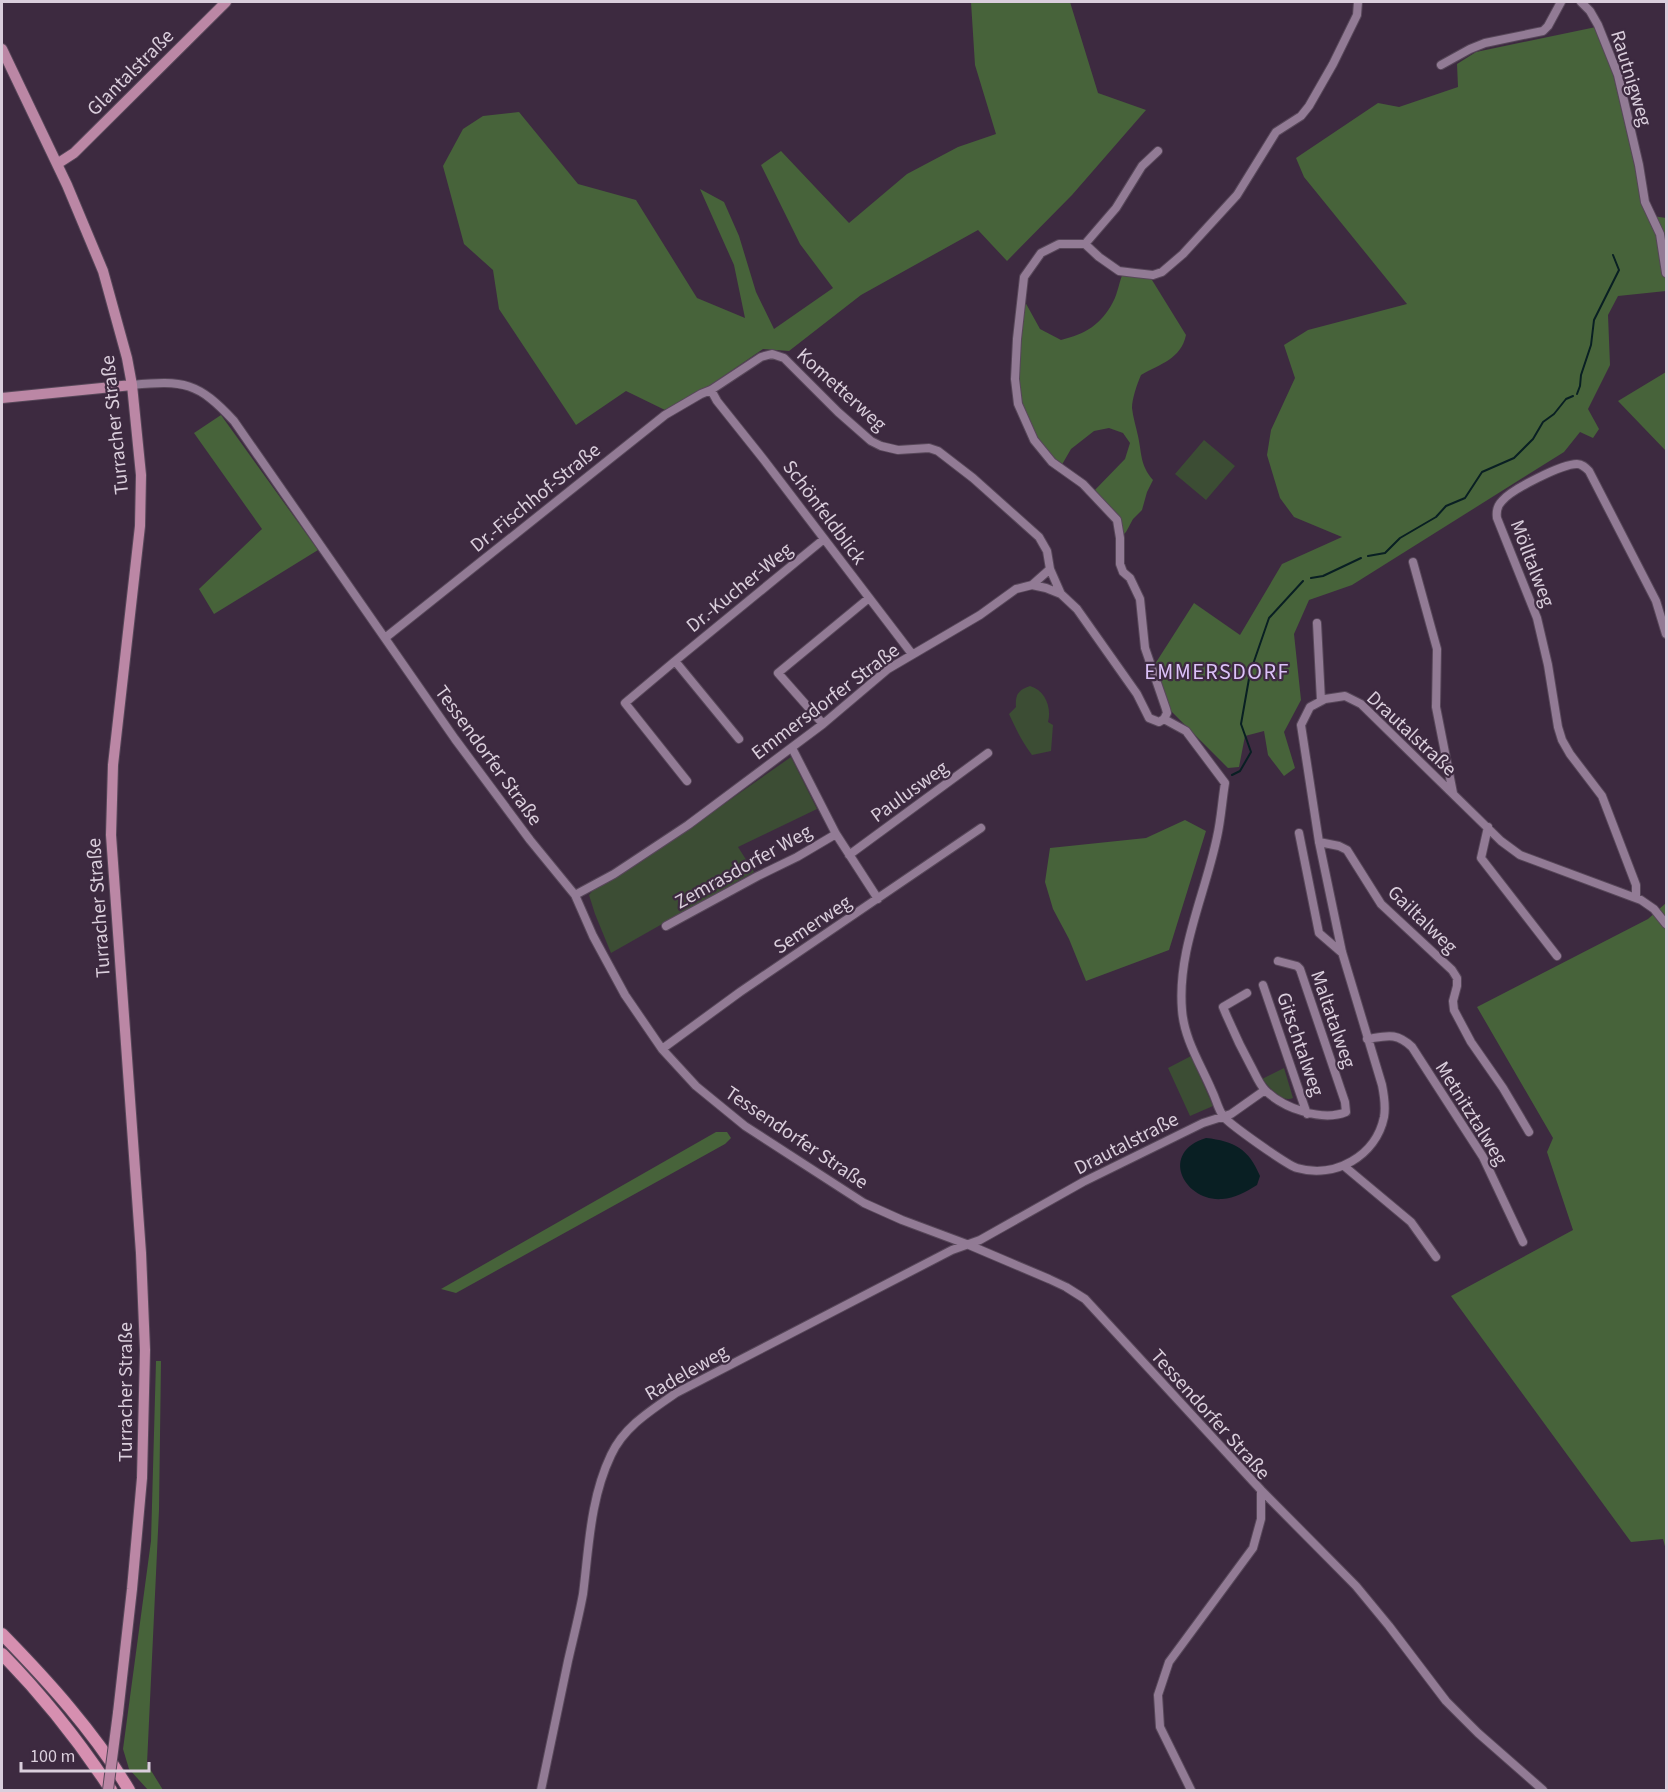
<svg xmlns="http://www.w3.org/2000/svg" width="1668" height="1792" font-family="'Source Sans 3',sans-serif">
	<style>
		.green { fill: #3c4d34 }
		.forest { fill: #47633a }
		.water { fill: #091f23 }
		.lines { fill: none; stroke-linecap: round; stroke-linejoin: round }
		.stream { stroke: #091f23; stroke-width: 2 }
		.minor-casing { stroke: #574759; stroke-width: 10 }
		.major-casing { stroke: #574759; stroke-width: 12 }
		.highway-casing { stroke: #574759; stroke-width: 14 }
		.minor { stroke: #927b95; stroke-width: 8 }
		.major { stroke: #bb87a5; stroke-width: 10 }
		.highway { stroke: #d68fb0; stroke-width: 12 }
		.major-bridge-casing { stroke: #574759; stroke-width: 12; stroke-linecap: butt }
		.major-bridge { stroke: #bb87a5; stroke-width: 10 }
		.labels { text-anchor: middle; stroke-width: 4.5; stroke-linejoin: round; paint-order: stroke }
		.street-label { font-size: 20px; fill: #dacedc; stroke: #3d2a40 }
		.quarter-label { font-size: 22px; letter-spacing: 1.5px; fill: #dbc1f8; stroke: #3d2a40 }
	</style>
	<rect width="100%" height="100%" fill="#3d2a40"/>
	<path class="green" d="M1204 440 1235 466 1206 500 1175 474Z
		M1030 686C1045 690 1052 708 1048 722L1053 725 1051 751 1032 755C1022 742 1016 729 1009 714L1016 707C1015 695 1018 690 1030 686Z
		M791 757 817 809 738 847 754 872 611 953 595 914 589 895 594 889 638 864Z
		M1191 1056 1213 1106 1190 1116 1168 1068Z
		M1284 1068 1293 1098C1282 1103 1270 1088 1262 1079Z"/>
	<path class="forest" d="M971 2H1070L1098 93 1146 110 1072 195 1007 261 978 230 861 295 789 351 763 349 709 386 665 410 626 391 576 425 499 309 493 270 464 244 443 166 463 129 483 116 519 112 578 184 636 200 697 298 745 318 734 265 700 189 724 202 739 236 756 292 774 329 833 288 800 244 761 165 781 151 849 223 907 174 958 147 996 134 975 65Z
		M1596 27 1612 69 1646 215 1666 218V291L1618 296 1608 315 1610 365 1588 409 1599 429 1593 438 1580 432 1564 452 1352 585 1309 600 1294 634 1301 700 1284 732 1295 768 1284 776 1268 755 1264 731 1245 736 1239 767 1228 768 1171 711 1155 664 1194 603 1240 635 1282 564 1342 537 1294 517 1280 498 1267 455 1271 430 1295 378 1284 345 1308 330 1407 304 1304 177 1296 158 1378 103 1399 107 1458 87 1457 64 1476 52Z
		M1124 271 1143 274 1152 280 1186 335C1181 359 1160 364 1141 375 1137 384 1132 399 1132 408 1133 417 1136 427 1138 436 1142 454 1140 465 1153 480L1147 492 1142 510 1133 519 1126 532 1120 538 1119 529 1092 493 1125 459 1130 443 1123 433 1109 428 1094 431 1071 449 1060 468 1030 432 1017 398 1018 326 1024 300 1040 329 1061 340C1085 334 1101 325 1113 302 1118 293 1119 281 1124 271Z
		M1666 372V456V451L1618 401Z
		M221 415 318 550 214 614 199 589 262 529 194 433Z
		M1185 820 1206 831 1169 950 1086 981 1069 939 1053 909 1045 882 1050 848 1146 838Z
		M1666 903V1550L1663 1539 1631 1542 1451 1296 1573 1230 1547 1152 1553 1138 1477 1007 1648 919Z
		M716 1132H727L731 1138 725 1144 456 1293 441 1289Z
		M156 1361H161L159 1510 147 1764 163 1790H148L129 1769 123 1749 151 1541Z"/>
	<path class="water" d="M1206 1138C1234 1141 1249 1149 1260 1176L1257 1185C1246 1192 1235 1198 1222 1199 1185 1202 1158 1153 1206 1138Z"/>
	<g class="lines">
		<path class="stream" d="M1577 394 1580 386 1581 375 1591 345 1594 320 1619 270 1613 255
			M1368 556 1385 553 1400 538 1436 517 1446 506 1465 498 1482 472 1514 458 1533 439 1543 422 1554 414 1566 399 1573 396
			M1311 578 1323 576 1361 558
			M1232 775 1240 771 1251 752 1241 724 1250 673 1269 618 1303 581"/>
		<g class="minor-casing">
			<path id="minor" d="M1581 2 1590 11 1598 25 1618 75 1639 165 1645 202 1660 234 1666 273
				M1441 65 1470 49 1485 43 1543 31 1548 26 1561 2
				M1085 244 1116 208 1142 166 1158 151
				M132 385C184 380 198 382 234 421L455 739 530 840 575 895 593 936 625 995 662 1049 696 1086 745 1126 864 1203 902 1220 969 1245 1049 1279 1066 1287 1085 1299 1261 1490V1519L1253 1548 1169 1662 1158 1695 1160 1727 1191 1790
				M711 390 717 401 764 460 912 654
				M1413 562 1437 649 1436 707 1453 793
				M1032 585 1050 569
				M1317 623 1321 701
				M385 638 665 415 701 394 711 390 761 357 772 354 784 358 838 412 871 441 881 446 898 450 929 448 938 451 973 478 1039 537 1047 551 1050 569 1061 594
				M675 661 625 703 687 781
				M1164 719 1186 731 1225 783C1222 801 1221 820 1217 837 1205 895 1177 951 1182 1010 1184 1039 1201 1065 1212 1091 1216 1099 1218 1109 1223 1116 1229 1124 1287 1165 1297 1168 1335 1179 1376 1156 1384 1117 1386 1106 1384 1095 1382 1085L1342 952 1319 842 1301 725 1310 707 1325 699 1345 696 1361 704 1501 841 1520 855 1641 900 1654 909 1666 924
				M1164 719 1167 713 1166 709 1145 648 1140 599 1130 578 1123 572 1120 564V538L1117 520 1083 484 1052 462 1034 440 1018 404 1015 379 1017 339 1024 277 1041 253 1059 244H1085L1099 257 1119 271 1135 273 1153 275 1162 272 1183 254 1237 195 1276 132 1301 116 1309 106 1333 64 1357 15 1358 2
				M823 724 778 673 869 598
				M739 739 675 661 824 539
				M792 748 836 834 878 899
				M1488 827 1481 858 1557 956
				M1299 833 1319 933 1341 952
				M1319 842 1339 846 1347 850 1381 904 1452 970 1457 978V986L1453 1001 1454 1010 1471 1042 1503 1088 1529 1132
				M849 855 988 753
				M575 895 614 874 688 825 823 724 888 669 980 615 1016 589 1032 585 1046 588 1061 594 1077 609 1137 694 1149 718 1159 722 1164 719
				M1636 898V885L1602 796 1570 754 1562 740 1558 727 1548 665 1537 618 1497 518C1496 511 1497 506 1502 501 1512 489 1562 464 1577 464 1582 464 1585 467 1589 471L1656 601 1666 634
				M666 926 758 876 797 857 836 834
				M1263 985 1307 1114
				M1247 993 1223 1007C1232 1029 1242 1050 1253 1070 1256 1076 1260 1085 1265 1090 1283 1108 1322 1122 1346 1112L1345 1102 1300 969 1297 966 1278 961
				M1367 1039C1387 1036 1396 1032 1412 1047L1483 1157 1523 1242
				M662 1049 740 992 981 828
				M1344 1166 1411 1222 1436 1257
				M1261 1490 1356 1586 1389 1626 1446 1701 1478 1733 1543 1790
				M541 1790C550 1747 559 1704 568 1661 573 1639 579 1616 583 1594 589 1547 590 1499 611 1455 624 1427 650 1411 676 1393L952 1250 980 1240 1083 1182 1203 1123 1231 1114 1265 1090"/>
		</g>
		<g class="major-casing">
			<path id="major" d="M2 49 67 185 103 271 127 358 132 385 141 475 140 526 113 765 111 835 141 1253 145 1350 142 1478 132 1589 118 1713
				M57 164 74 153 226 2
				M2 398 132 385"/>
		</g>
		<g class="highway-casing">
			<path id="highway" d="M2 1634C48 1681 95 1733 129 1790
				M2 1654C43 1696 79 1741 111 1790"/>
		</g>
		<use href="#minor" class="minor"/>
		<use href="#major" class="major"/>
		<use href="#highway" class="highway"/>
		<g class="major-bridge-casing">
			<path id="major-bridge" d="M108 1790 118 1713"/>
		</g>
		<use href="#major-bridge" class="major-bridge"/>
	</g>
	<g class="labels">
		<g class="street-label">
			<text transform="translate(130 72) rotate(-45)" y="7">Glantalstraße</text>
			<text transform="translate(1632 78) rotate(73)" y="7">Rautnigweg</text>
			<text transform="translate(842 389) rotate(42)" y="7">Kometterweg</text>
			<text transform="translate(114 425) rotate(-96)" y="7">Turracher Straße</text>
			<text transform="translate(535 497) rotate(-39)" y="7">Dr.-Fischhof-Straße</text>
			<text transform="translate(825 512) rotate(53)" y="7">Schönfeldblick</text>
			<text transform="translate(1533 563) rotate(69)" y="7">Mölltalweg</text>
			<text transform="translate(739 587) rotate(-39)" y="7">Dr.-Kucher-Weg</text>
			<text transform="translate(825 701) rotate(-37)" y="7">Emmersdorfer Straße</text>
			<text transform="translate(1412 733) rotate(43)" y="7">Drautalstraße</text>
			<text transform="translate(489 755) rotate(54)" y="7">Tessendorfer Straße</text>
			<text transform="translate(909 791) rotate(-36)" y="7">Paulusweg</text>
			<text transform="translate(743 866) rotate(-29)" y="7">Zemrasdorfer Weg</text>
			<text transform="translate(98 908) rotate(-94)" y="7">Turracher Straße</text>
			<text transform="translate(1423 919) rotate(44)" y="7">Gailtalweg</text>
			<text transform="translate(812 924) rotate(-34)" y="7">Semerweg</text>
			<text transform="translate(1334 1019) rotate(71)" y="7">Maltatalweg</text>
			<text transform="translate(1301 1044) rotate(71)" y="7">Gitschtalweg</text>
			<text transform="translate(1472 1113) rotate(58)" y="7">Metnitztalweg</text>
			<text transform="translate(797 1137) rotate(34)" y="7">Tessendorfer Straße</text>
			<text transform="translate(1126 1143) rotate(-27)" y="7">Drautalstraße</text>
			<text transform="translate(686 1372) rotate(-30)" y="7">Radeleweg</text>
			<text transform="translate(125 1392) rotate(-90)" y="7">Turracher Straße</text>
			<text transform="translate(1211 1414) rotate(48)" y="7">Tessendorfer Straße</text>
		</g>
		<g class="quarter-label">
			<text x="1217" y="679">EMMERSDORF</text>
		</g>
	</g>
	<rect width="1668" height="1792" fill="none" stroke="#dacedc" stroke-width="6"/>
	<path d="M21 1762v9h128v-9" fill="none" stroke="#dacedc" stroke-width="3"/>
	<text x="30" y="1762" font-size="18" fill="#dacedc" stroke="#3d2a40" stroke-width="4.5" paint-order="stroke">100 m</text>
</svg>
